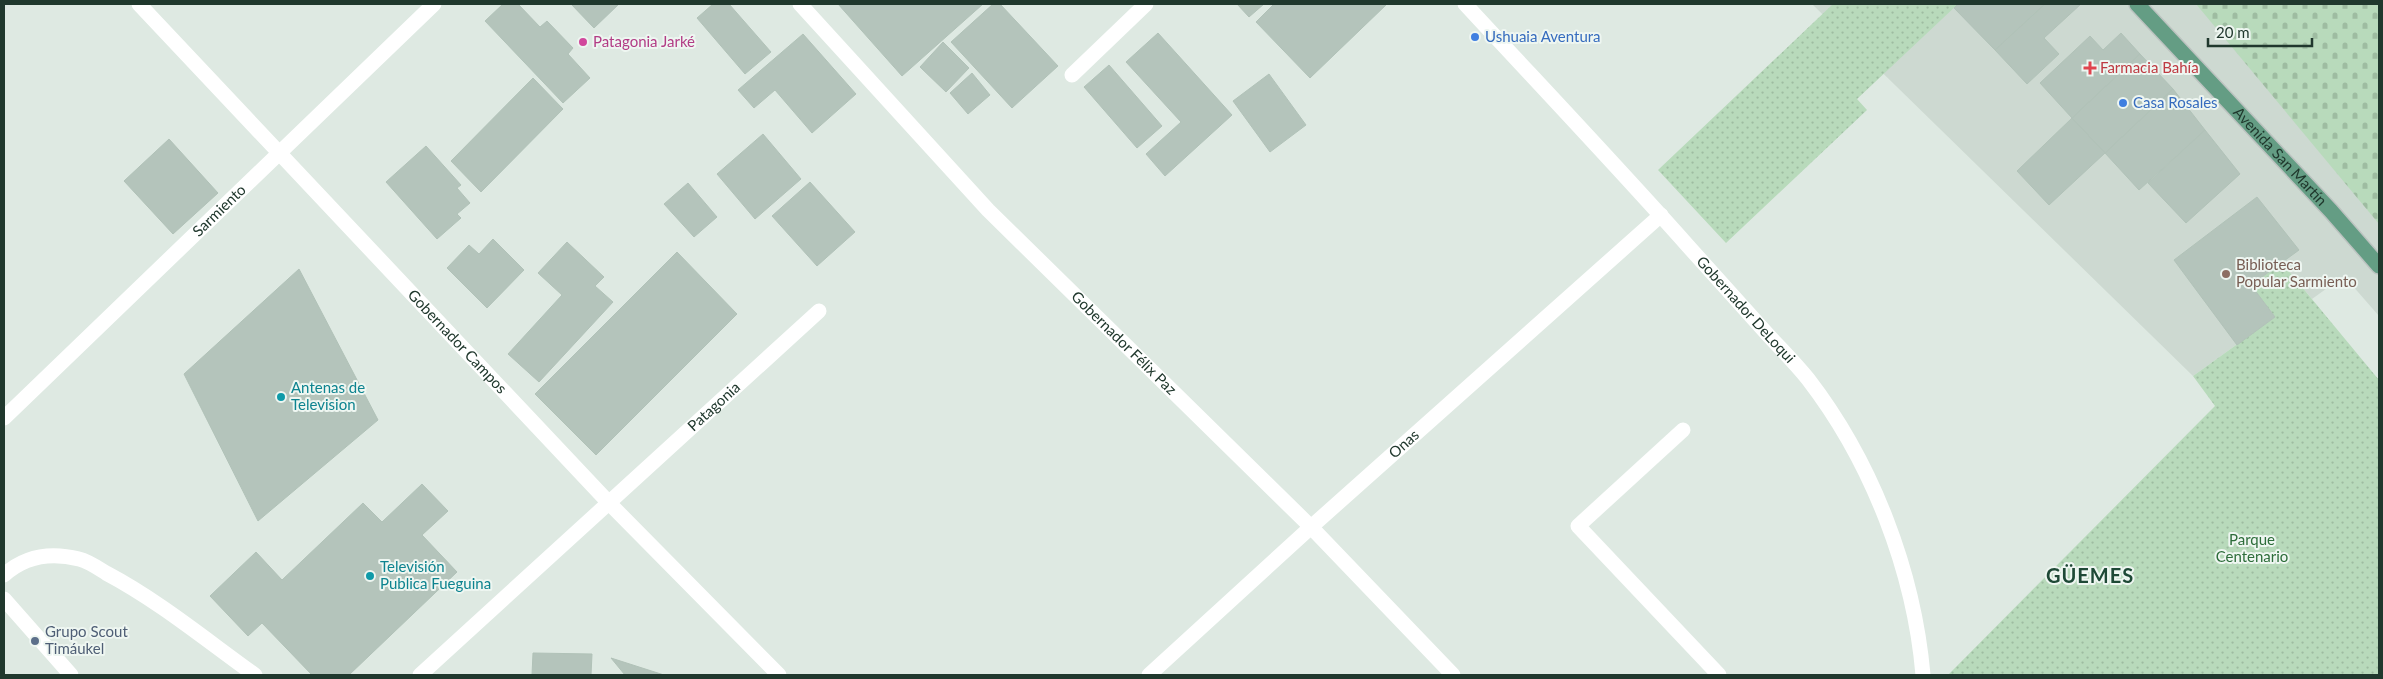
<svg xmlns="http://www.w3.org/2000/svg" width="2383" height="679" font-family="Lato,sans-serif">
	<style>
		.built { fill: #cdd9d1 }
		.cemetery { fill: url(#cemetery-stones) }
		.park { fill: url(#park-dots) }
		.building { fill: #b4c4bb; stroke: #b1c2b8 }
		.lines { fill: none; stroke-linecap: round; stroke-linejoin: round }
		.major-casing { stroke: #bcc3c0; stroke-width: 18 }
		.minor { stroke: #fff; stroke-width: 15 }
		.major { stroke: #649d84; stroke-width: 15 }
		.shop-dot { fill: #3f7fe0; stroke: #eef6f1; stroke-width: 2 }
		.hotel-dot { fill: #d1479c; stroke: #eef6f1; stroke-width: 2 }
		.health-dot { fill: #e0444e; stroke: #eef6f1; stroke-width: 2 }
		.education-dot { fill: #8d6e63; stroke: #eef6f1; stroke-width: 2 }
		.culture-dot { fill: #0f9aa8; stroke: #eef6f1; stroke-width: 2 }
		.service-dot { fill: #5c6f8a; stroke: #eef6f1; stroke-width: 2 }
		.labels { text-anchor: middle; stroke-width: 4; stroke-linejoin: round; paint-order: stroke }
		.shop-label { font-size: 15px; fill: #366cbe; stroke: #eef6f1; text-anchor: start }
		.hotel-label { font-size: 15px; fill: #b23c85; stroke: #eef6f1; text-anchor: start }
		.health-label { font-size: 15px; fill: #be3a42; stroke: #eef6f1; text-anchor: start }
		.street-label { font-size: 15px; fill: #20382d; stroke: #eef6f1 }
		.education-label { font-size: 15px; fill: #785e54; stroke: #eef6f1; text-anchor: start }
		.culture-label { font-size: 15px; fill: #0d838f; stroke: #eef6f1; text-anchor: start }
		.park-label { font-size: 15px; fill: #2d6d3a; stroke: #eef6f1 }
		.service-label { font-size: 15px; fill: #4e5e75; stroke: #eef6f1; text-anchor: start }
		.district-label { font-size: 20px; font-weight: bold; letter-spacing: 1px; fill: #1e4936; stroke: #eef6f1 }
	</style>
	<defs>
		<pattern id="cemetery-stones" width="16" height="16" patternUnits="userSpaceOnUse" patternTransform="scale(1.25)"><rect width="16" height="16" fill="#b8dabb"/><path d="M2 7V4a2 2 0 0 1 4 0v3zM10 15v-3a2 2 0 0 1 4 0v3z" fill="#9ebca1"/></pattern>
		<pattern id="park-dots" width="8" height="8" patternUnits="userSpaceOnUse" patternTransform="scale(1.25)"><rect width="8" height="8" fill="#b8dabb"/><path d="M2 2h.1M6 6h.1" fill="none" stroke="#9ebca1" stroke-width="1.8" stroke-linecap="round"/></pattern>
	</defs>
	<rect width="100%" height="100%" fill="#dee9e2"/>
	<path class="built" d="M1812 4H2379V316L2344 276 2312 299 2282 263 2275 317 2193 376Z"/>
	<path class="cemetery" d="M2196 4H2379V224Z"/>
	<path class="park" d="M1833 4H1958L1857 99 1867 110 1726 243 1658 170Z
		M2282 263 2379 380V675H1948L2215 406 2193 376 2275 317 2251 285Z"/>
	<path class="building" d="M503 4H518L540 27 547 21 573 48 568 54 590 78 563 103 485 21Z
		M571 4H619L594 28Z
		M713 4H729L771 52 745 74 697 18Z
		M838 4H983L902 76Z
		M993 4H1000L1058 66 1012 108 951 42Z
		M1237 4H1264L1249 17Z
		M1274 4H1387L1310 78 1256 22Z
		M1958 4H2045L1995 50 1954 8Z
		M2045 4H2081L2044 38 2059 54 2027 84 1995 50Z
		M1158 33 1232 115 1165 176 1146 154 1181 122 1126 62Z
		M2121 33 2140 54 2072 118 2040 83 2090 36 2103 50Z
		M803 34 856 94 812 133 775 90 754 108 738 90Z
		M943 42 969 68 946 92 920 67Z
		M2140 54 2173 89 2105 153 2072 118Z
		M1109 65 1162 126 1137 148 1084 87Z
		M972 73 990 95 968 114 950 93Z
		M1269 74 1306 125 1270 152 1233 101Z
		M533 78 563 109 481 192 451 161Z
		M2173 89 2205 130 2139 190 2105 153Z
		M2072 118 2105 153 2049 205 2017 171Z
		M2205 130 2240 174 2186 223 2148 183Z
		M763 134 801 179 755 219 717 174Z
		M169 139 218 193 173 234 124 181Z
		M426 146 461 185 457 188 470 203 457 214 461 218 437 239 386 182Z
		M810 182 855 232 817 266 772 216Z
		M688 183 717 217 694 237 664 204Z
		M2257 197 2299 250 2251 285 2275 317 2237 345 2174 260Z
		M493 239 524 270 487 308 447 268 469 245 479 254Z
		M567 242 604 277 595 286 613 302 539 382 508 354 562 295 538 273Z
		M677 252 737 314 596 455 535 394Z
		M299 269 378 420 258 521 184 374Z
		M422 484 448 511 422 535 457 572 349 675H312L262 623 248 636 210 596 256 552 282 580 363 503 382 522Z
		M533 653 592 654 591 675H532Z
		M611 658 664 675H625Z"/>
	<g class="lines">
		<g class="major-casing">
			<g id="major">
				<path id="s7" d="M2137 4 2331 211 2379 266"/>
			</g>
		</g>
		<g class="minor">
			<path id="s1" d="M139 4 610 504 779 675"/>
			<path id="s2" d="M800 4 988 210 1311 527 1453 675"/>
			<path id="s3" d="M1465 4C1539 84 1615 164 1688 246 1715 276 1742 306 1769 336 1782 350 1796 364 1808 379 1872 462 1914 571 1923 675"/>
			<path d="M1072 75 1146 4"/>
			<path id="s4" d="M4 418 434 4"/>
			<path d="M1683 430 1578 526 1719 675"/>
			<path d="M4 575C25 556 51 552 79 559 88 561 98 568 106 573 159 601 206 640 255 675"/>
			<path d="M4 599 71 675"/>
			<path id="s5" d="M420 675 819 311"/>
			<path id="s6" d="M1149 675 1311 527 1661 215"/>
		</g>
		<use href="#major" class="major"/>
	</g>
	<g class="shop-dot">
		<circle cx="1475" cy="37" r="5"/>
		<circle cx="2123" cy="103" r="5"/>
	</g>
	<circle class="hotel-dot" cx="583" cy="42" r="5"/>
	<path class="health-dot" d="M2087.5 60.5h5v5h5v5h-5v5h-5v-5h-5v-5h5z"/>
	<circle class="education-dot" cx="2226" cy="274" r="5"/>
	<g class="culture-dot">
		<circle cx="281" cy="397" r="5"/>
		<circle cx="370" cy="576" r="5"/>
	</g>
	<circle class="service-dot" cx="35" cy="641" r="5"/>
	<g class="labels">
		<g class="shop-label">
			<text x="1485" y="42">Ushuaia Aventura</text>
			<text x="2133" y="108">Casa Rosales</text>
		</g>
		<g class="hotel-label">
			<text x="593" y="47">Patagonia Jarké</text>
		</g>
		<g class="health-label">
			<text x="2100" y="73">Farmacia Bahía</text>
		</g>
		<g class="street-label">
			<text dy="5" stroke="none"><textPath href="#s7" startOffset="209">Avenida San Martín</textPath></text>
			<text dy="5" stroke="none"><textPath href="#s4" startOffset="299">Sarmiento</textPath></text>
			<text dy="5" stroke="none"><textPath href="#s3" startOffset="415">Gobernador DeLoqui</textPath></text>
			<text dy="5" stroke="none"><textPath href="#s1" startOffset="464">Gobernador Campos</textPath></text>
			<text dy="5" stroke="none"><textPath href="#s2" startOffset="469">Gobernador Félix Paz</textPath></text>
			<text dy="5" stroke="none"><textPath href="#s5" startOffset="398">Patagonia</textPath></text>
			<text dy="5" stroke="none"><textPath href="#s6" startOffset="344">Onas</textPath></text>
		</g>
		<g class="education-label">
			<text x="2236" y="270">Biblioteca<tspan x="2236" dy="17">Popular Sarmiento</tspan></text>
		</g>
		<g class="culture-label">
			<text x="291" y="393">Antenas de<tspan x="291" dy="17">Television</tspan></text>
			<text x="380" y="572">Televisión<tspan x="380" dy="17">Publica Fueguina</tspan></text>
		</g>
		<g class="park-label">
			<text x="2252" y="545">Parque<tspan x="2252" dy="17">Centenario</tspan></text>
		</g>
		<g class="service-label">
			<text x="45" y="637">Grupo Scout<tspan x="45" dy="17">Timáukel</tspan></text>
		</g>
		<g class="district-label">
			<text x="2090" y="583">GÜEMES</text>
		</g>
	</g>
	<rect width="2383" height="679" fill="none" stroke="#20382d" stroke-width="10"/>
	<path d="M2208 38v8h104v-8" fill="none" stroke="#20382d" stroke-width="2.5"/>
	<text x="2216" y="38" font-size="15" fill="#20382d" stroke="#eef6f1" stroke-width="4" paint-order="stroke">20 m</text>
</svg>
